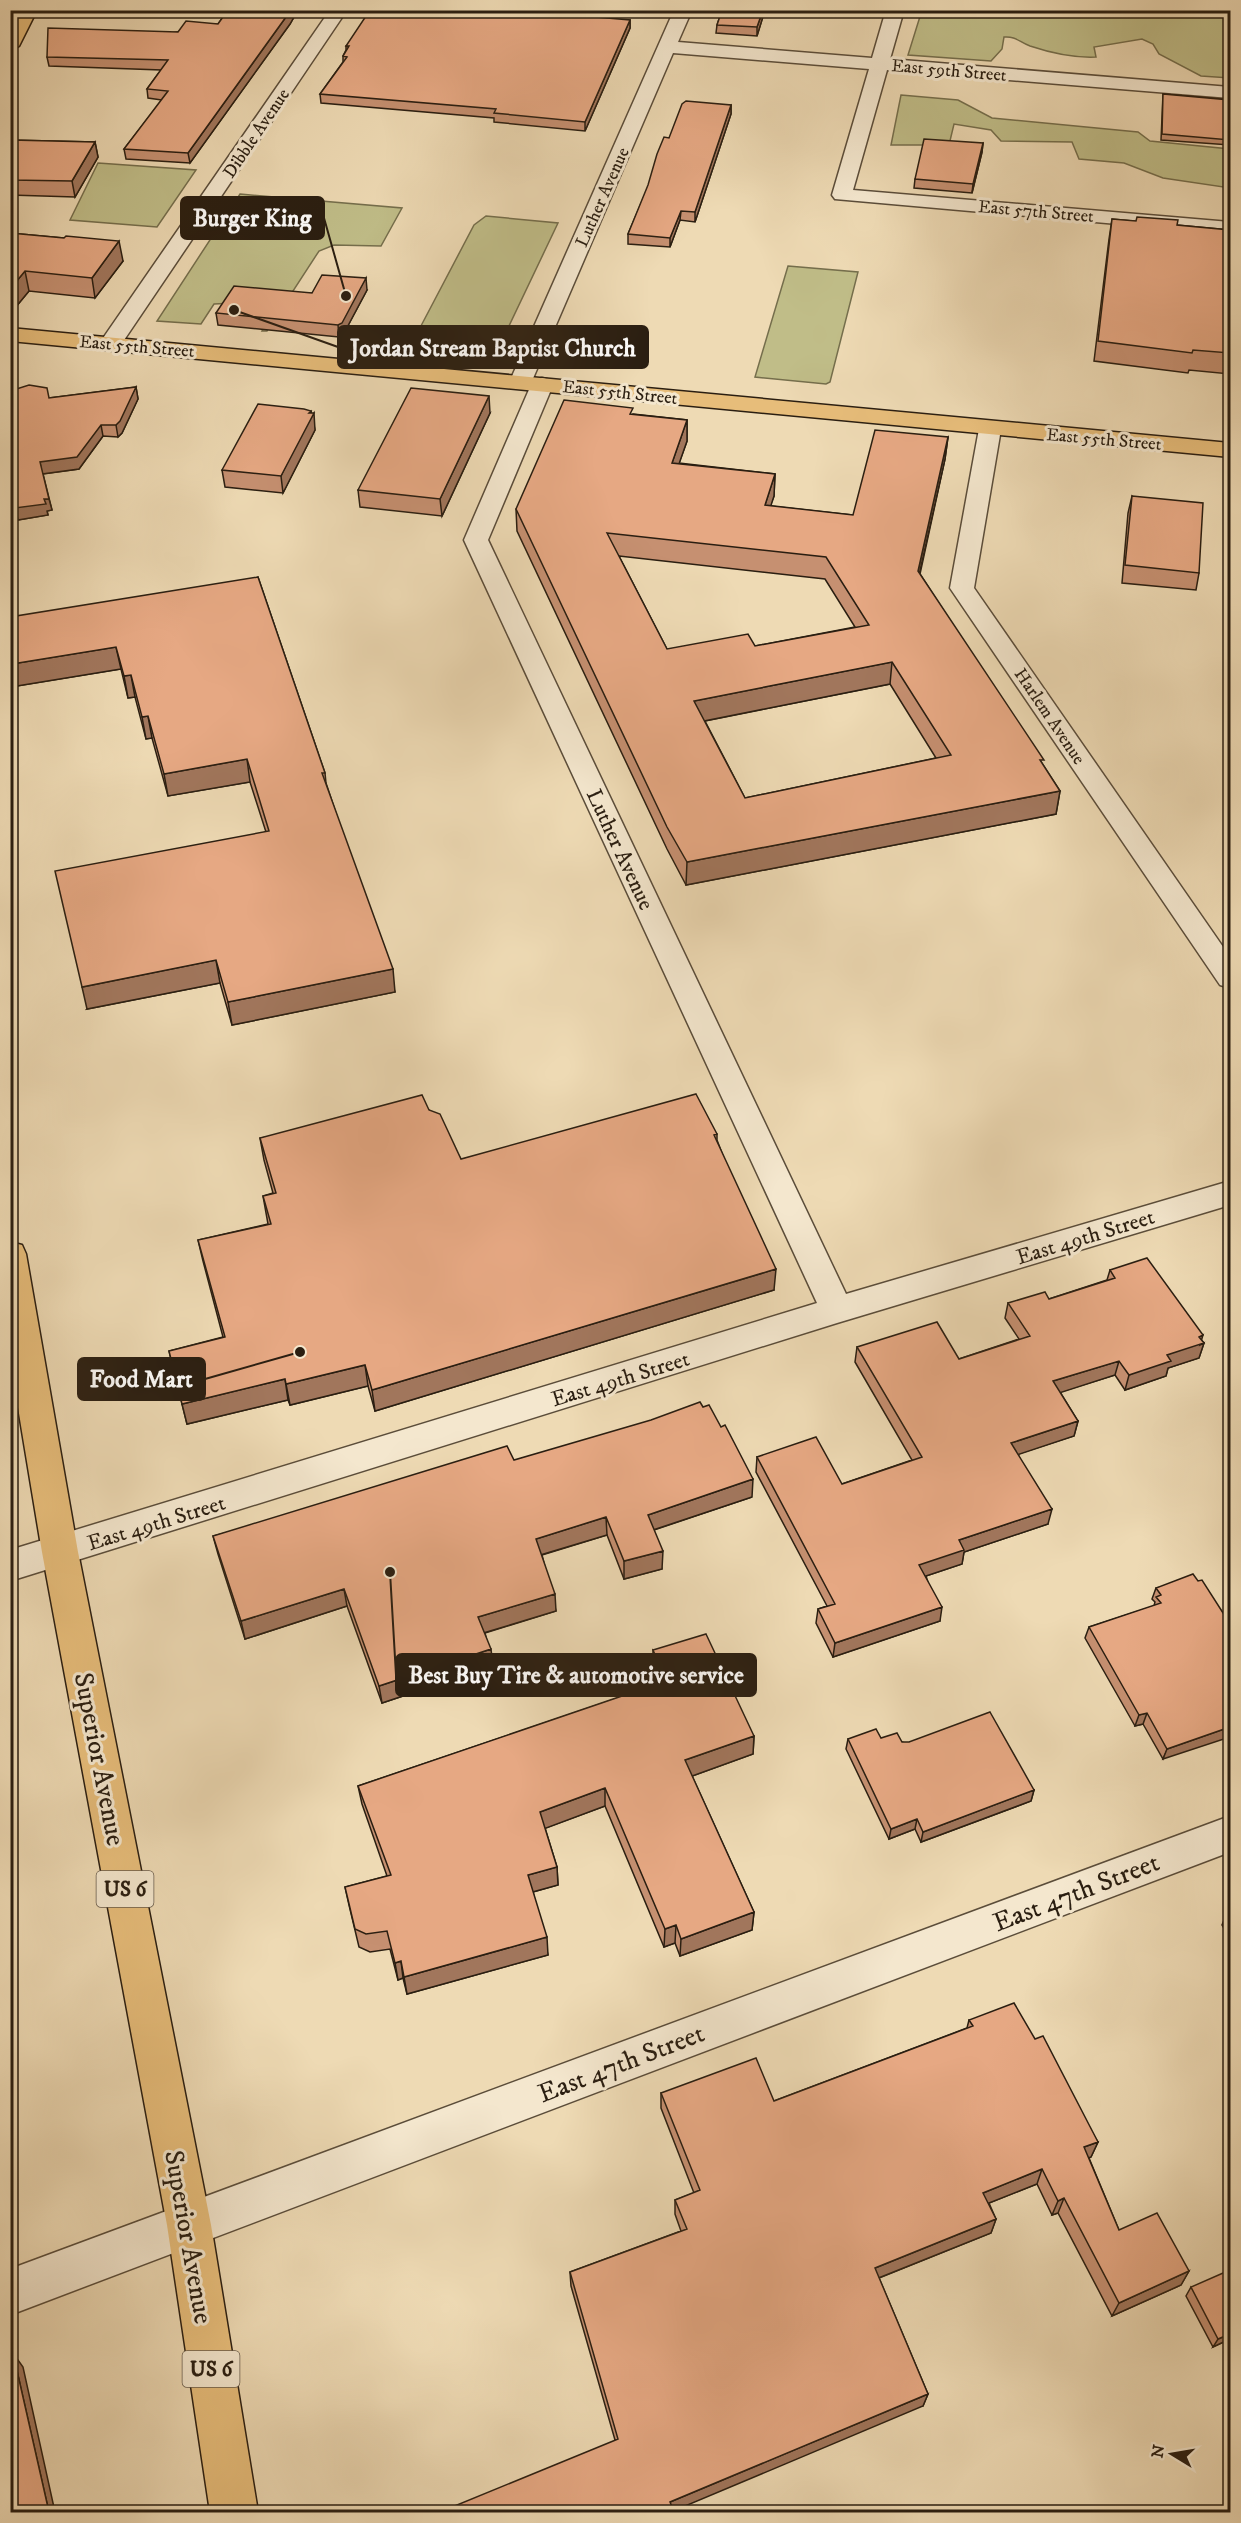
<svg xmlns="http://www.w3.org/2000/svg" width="1241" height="2523" font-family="'IM FELL DW Pica',serif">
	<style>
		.green { fill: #c0bd88; stroke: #756e4c; stroke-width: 1.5 }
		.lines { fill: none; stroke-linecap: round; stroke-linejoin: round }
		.minor-casing { stroke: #5b4d3a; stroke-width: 3 }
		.primary-casing { stroke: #2a1e11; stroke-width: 3 }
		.minor { fill: #f4e7ce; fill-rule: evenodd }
		.primary { fill: #e7bd7a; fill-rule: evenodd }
		.wall { fill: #c69071; stroke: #2a1e11; stroke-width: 1.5; fill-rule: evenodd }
		.shaded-wall { fill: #a1765c; stroke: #2a1e11; stroke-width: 1.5 }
		.building { fill: #e6a883; stroke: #2a1e11; stroke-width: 1.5; fill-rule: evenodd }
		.labels { text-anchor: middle; stroke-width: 6; stroke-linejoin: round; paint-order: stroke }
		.far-street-label { font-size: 18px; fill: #2a1e11; stroke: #f4e7ce }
		.shield { fill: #f4e7ce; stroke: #675a4a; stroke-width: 1.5 }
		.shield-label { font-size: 21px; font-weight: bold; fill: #2a1e11 }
		.street-label { font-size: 22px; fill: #2a1e11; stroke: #f4e7ce }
		.near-street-label { font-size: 27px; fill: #2a1e11; stroke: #f4e7ce }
		.leader { fill: none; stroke: #2a1e11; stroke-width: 2 }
		.callout-dot { fill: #2a1e11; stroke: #f4e7ce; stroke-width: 2 }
		.callout { fill: #2a1e11; stroke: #2a1e11; stroke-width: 2 }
		.callout-label { font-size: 24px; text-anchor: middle; font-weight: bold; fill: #fff }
	</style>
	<rect width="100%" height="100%" fill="#eedab4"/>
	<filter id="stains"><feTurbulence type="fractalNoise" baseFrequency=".00333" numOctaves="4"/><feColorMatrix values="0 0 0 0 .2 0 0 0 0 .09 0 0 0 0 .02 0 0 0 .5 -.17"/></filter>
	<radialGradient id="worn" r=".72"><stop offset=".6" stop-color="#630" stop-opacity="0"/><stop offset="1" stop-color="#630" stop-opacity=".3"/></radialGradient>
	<path class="green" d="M922 10 1230 11V78L1201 76 1159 54 1153 44 1142 39 1094 47 1096 57C1074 58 1051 53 1030 46 1019 42 1016 36 1004 37L1002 49 991 61 908 55Z
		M901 95 958 100 992 118 1138 132 1150 141 1230 149V188L1163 178 1124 163 1079 159 1072 142 1001 141 991 130 954 124 949 145H891Z
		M98 163 196 170 157 227 70 220Z
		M240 194 402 208 381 246 334 245 319 251 267 331H262L277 301 214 304 201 324 157 321Z
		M486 216 558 223 497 351 412 343 474 225Z
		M788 266 858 272 830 382 826 384 755 377Z"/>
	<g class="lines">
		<g class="minor-casing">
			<path id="minor" d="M330 10H347L118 349H102L99 344Z
				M674 10H692L678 42 872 58 886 10H904L890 59 1230 87V98L887 70 853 190 1230 222V234L835 199 832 195 869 69 673 53 531 383 528 388H512L509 383Z
				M542 378 550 380 553 385 488 540 846 1294 1230 1181V1205L837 1323 10 1581V1550L817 1303 464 540 531 385 534 380Z
				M990 422 998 424 1001 429 974 588 1230 957V988L1220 985 950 588 979 429 982 424Z
				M1230 1816V1852L10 2315V2269Z"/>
		</g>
		<g class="primary-casing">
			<path id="primary" d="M19 10H37L19 46 10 51V27Z
				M10 328 1230 443V457L10 341Z
				M10 1242 22 1245 26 1254 78 1552 211 2225 258 2512H210L167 2225 42 1552 10 1359Z"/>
		</g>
		<use href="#minor" class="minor"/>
		<use href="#primary" class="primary"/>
	</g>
	<path class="wall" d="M228 10H298L290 24 190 163 126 159 124 149 162 100 148 98 147 89 161 70 49 66 47 57 218 24Z
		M722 10H765L757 36 716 33 717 25Z
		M630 20V28L585 131 494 122V118L321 103 320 94 343 62V56L346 50V46Z
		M1163 94 1230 100V145L1161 140Z
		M731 105V114L695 222 680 220 670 247 628 244V234L669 138Z
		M10 140 95 142 98 157 75 197 10 195Z
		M983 143 982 152 972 193 914 188 915 179Z
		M1112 219 1230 230V374L1189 370 1188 373 1094 361 1109 239Z
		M10 233 64 238 123 261 95 298 29 291 15 308 10 307Z
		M367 290 343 335 339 337 218 325 216 313 312 293Z
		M136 387 138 399 122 433 118 437 103 436 79 469 43 474 52 510 47 511 48 515 18 520 49 398Z
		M311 411 315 430 283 493 225 487 222 470Z
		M490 413 442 516 360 507 358 490Z
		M633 414 687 420V441L679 463 775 474 774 496 770 506 853 515 948 437 945 459 920 574 1060 791 1056 814 686 885 667 849 517 531 516 509ZM619 556 825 579 855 627 755 646 667 649ZM890 684 936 758 745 798 705 721Z
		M1132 496 1199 573 1196 590 1122 583 1128 513Z
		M258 577 325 773 326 783 395 992 232 1025 220 983 87 1009 266 832 250 782 168 796 152 738 146 739 135 697 128 698 121 669 17 686Z
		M429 1110 461 1159 717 1134V1140L774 1290 375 1411 368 1386 290 1405 288 1400 187 1424 169 1351 223 1337 203 1261 198 1240 268 1224 263 1196 273 1193 264 1160 260 1138Z
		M1110 1270 1201 1340 1204 1343 1199 1358 1168 1368 1166 1376 1125 1390 1115 1375 1060 1392 1078 1421 1074 1436 1018 1454 1048 1524 964 1552 962 1564 926 1576 940 1621 833 1657 816 1623 818 1609 827 1606 756 1472 757 1457 842 1484 912 1460 855 1362 857 1347 959 1359 1019 1339 1005 1318 1008 1303 1049 1299 1107 1280Z
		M514 1460 752 1497 654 1530 662 1569 624 1579 607 1535 542 1555 556 1611 485 1633 493 1666 382 1703 347 1606 245 1639 218 1554 213 1536Z
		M1198 1581 1225 1616 1163 1759 1143 1724 1135 1726 1085 1638 1089 1627 1154 1606 1155 1602 1152 1599 1156 1588Z
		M653 1650 754 1736 753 1754 692 1776 754 1912 752 1930 680 1956 675 1943 664 1947 605 1806 545 1828 557 1867 558 1885 533 1892 548 1955 407 1994 403 1978 398 1980 390 1949 370 1952 359 1947 349 1905 345 1887 387 1876 362 1804 358 1786 659 1684 653 1669Z
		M881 1738 902 1742 1034 1790 1031 1801 921 1842 915 1829 889 1839 846 1749 848 1739Z
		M1230 1912V1939L1222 1925 1227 1913Z
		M969 2020 1035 2039 1098 2142 1091 2157 1089 2158 1119 2230 1189 2271 1181 2285 1112 2316 1058 2213 1052 2215 1037 2184 989 2203 996 2219 991 2233 879 2278 928 2394 923 2406 615 2440 571 2286 570 2272 681 2231 675 2214V2200L694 2193 661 2108V2093L774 2101 967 2028Z
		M1191 2287 1230 2339 1213 2347 1186 2296Z"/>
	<path class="shaded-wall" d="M291 10H298L290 24 190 163 188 153Z
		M763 10H765L757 36V27Z
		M630 20V28L585 131V122Z
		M731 105V114L695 222V212Z
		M95 142 98 157 75 197 72 181Z
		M983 143 982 152 972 193 973 184Z
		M681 211 680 220 670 247V238Z
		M119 241 123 261 95 298 92 278Z
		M25 271 29 291 15 308 11 288Z
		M366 278 367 290 343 335 339 337 338 325Z
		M136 387 138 399 122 433 118 437 116 425Z
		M489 396 490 413 442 516 440 499Z
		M311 411V418L314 413 315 430 283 493 281 476Z
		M687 420V441L672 484V463Z
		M101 425 103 436 79 469 42 474 40 462Z
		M948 437 945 459 915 593 918 571Z
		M775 474 774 496 764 527 765 505Z
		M44 499H49L52 510 47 511 48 515 18 520 15 508Z
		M116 647 121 669 17 686 12 664Z
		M892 662 890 684 694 723V701Z
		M131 675 135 697 128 698 124 676Z
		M148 716 152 738 146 739 142 717Z
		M247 759 250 782 168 796 164 774Z
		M1060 791 1056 814 686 885 687 862Z
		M216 960 220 983 87 1009 82 987Z
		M393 969 395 992 232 1025 228 1002Z
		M776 1269 774 1290 375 1411 372 1390Z
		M1203 1335 1200 1345 1204 1343 1199 1358 1168 1368 1166 1376 1125 1390 1129 1375 1167 1355 1199 1337Z
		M1119 1361 1115 1375 1050 1396 1053 1381Z
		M365 1365 368 1386 290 1405 286 1384Z
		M285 1379 288 1400 187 1424 182 1404Z
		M1078 1421 1074 1436 1008 1458 1011 1443Z
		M753 1479 752 1497 647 1532 648 1515Z
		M1052 1509 1048 1524 964 1552 962 1564 917 1579 919 1565 959 1540Z
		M606 1517 607 1535 537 1556 536 1539Z
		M663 1551 662 1569 624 1579V1561Z
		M344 1589 347 1606 245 1639 241 1621Z
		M555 1594 556 1611 480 1634 478 1617Z
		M942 1607 940 1621 833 1657 835 1643Z
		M491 1649 493 1666 382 1703 379 1686Z
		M1147 1713 1143 1724 1135 1726 1139 1715Z
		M1230 1727V1737L1163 1759 1167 1749Z
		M754 1736 753 1754 684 1779 685 1760Z
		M605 1788V1806L541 1830 540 1812Z
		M1034 1790 1031 1801 921 1842 923 1832Z
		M917 1819 915 1829 889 1839 891 1829Z
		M557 1867 558 1885 529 1893 528 1875Z
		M754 1912 752 1930 680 1956 681 1939Z
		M676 1925 675 1943 664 1947 665 1929Z
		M547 1937 548 1955 407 1994 404 1977Z
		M401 1961 403 1978 398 1980 395 1963Z
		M10 2034 15 2071 10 2072Z
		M1098 2142 1091 2157 1078 2162 1084 2147Z
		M1042 2169 1037 2184 979 2207 983 2193Z
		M1064 2198 1058 2213 1052 2215 1058 2201Z
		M996 2219 991 2233 871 2281 875 2268Z
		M1189 2271 1181 2285 1112 2316 1119 2303Z
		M1230 2334V2339L1213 2347 1218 2339Z
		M13 2353 23 2367 55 2512H49Z
		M928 2394 923 2406 671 2512 670 2502Z"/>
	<path class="building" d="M228 10H291L188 153 124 149 168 91 147 89 168 60 47 57 48 28 178 32 186 21 218 24Z
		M370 10H516L630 20 585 122 494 113 496 109 320 94 347 57 343 56 349 46H346Z
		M722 10H763L757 27 717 25Z
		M1163 94 1230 100V140L1162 134Z
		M686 101 731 105 695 212 681 211 670 238 628 234 648 185 657 154 664 137 669 138 682 104Z
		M924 139 983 143 973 184 915 179Z
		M10 140 95 142 72 181 10 180Z
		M1137 217 1178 220 1177 225 1230 230V353L1193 350 1192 353 1098 341 1112 219 1136 221Z
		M10 233 64 238 66 236 119 241 92 278 25 271 11 288Z
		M322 275 366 278 342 323 338 325 216 313 234 286 312 293Z
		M29 385 47 388 49 398 136 387 120 421 116 425H101L77 457 40 462 49 499H44L46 504 15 508 10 487V391Z
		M411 388 489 396 440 499 358 490Z
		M564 400 633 408 630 414 687 420 672 463 775 474 765 505 853 515 875 430 948 437 918 571 1044 760H1040L1060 791 687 862 667 827 516 509ZM607 533 826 557 869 625 755 646 748 634 667 649ZM892 662 951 755 745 798 694 701Z
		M258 404 304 409 311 411 309 413H314L281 476 222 470Z
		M1132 496 1203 503 1199 573 1125 565Z
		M258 577 325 773H322L393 969 228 1002 216 960 82 987 55 871 269 831 247 759 164 774 148 716 142 717 131 675 124 676 116 647 12 664 10 659V617Z
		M696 1094 717 1134 714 1135 776 1269 372 1390 365 1365 286 1384 285 1379 182 1404 169 1351 225 1337 198 1240 271 1224 263 1196 276 1193 260 1138 422 1095 429 1110 440 1114 461 1159Z
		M1147 1258 1203 1335 1199 1337 1204 1343 1167 1355 1171 1361 1129 1375 1119 1361 1053 1381 1078 1421 1011 1443 1052 1509 959 1540 964 1550 919 1565 942 1607 835 1643 818 1609 835 1604 757 1457 816 1437 842 1484 922 1457 857 1347 937 1322 959 1359 1030 1336 1008 1303 1045 1292 1049 1299 1115 1278 1110 1270Z
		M700 1402 703 1407 709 1405 721 1427 725 1425 753 1479 648 1515 663 1551 624 1561 606 1517 536 1539 555 1594 478 1617 491 1649 379 1686 344 1589 241 1621 213 1536 507 1446 514 1460 651 1420Z
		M1193 1574 1198 1581 1202 1580 1225 1616 1230 1614V1727L1167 1749 1147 1713 1139 1715 1089 1627 1161 1603 1156 1597 1161 1595 1156 1588Z
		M706 1634 754 1736 685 1760 754 1912 681 1939 676 1925 665 1929 605 1788 540 1812 557 1867 528 1875 547 1937 404 1977 401 1961 395 1963 387 1931 366 1934 355 1929 345 1887 391 1875 358 1786 666 1681 653 1650Z
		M990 1712 1034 1790 923 1832 917 1819 891 1829 848 1739 876 1729 881 1738 897 1733 902 1742H909Z
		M1230 1912V1919L1227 1913Z
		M1014 2003 1035 2039 1043 2036 1098 2142 1084 2147 1119 2230 1157 2213 1189 2271 1119 2303 1064 2198 1058 2201 1042 2169 983 2193 996 2219 875 2268 928 2394 670 2502 674 2512H440L618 2439 570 2272 687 2229 675 2200 700 2190 661 2093 756 2058 774 2101 973 2026 969 2020Z
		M1230 2270V2334L1218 2339 1191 2287Z
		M13 2353 49 2512H10V2354Z"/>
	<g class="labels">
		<g class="far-street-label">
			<text transform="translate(949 70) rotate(5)" y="6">East 59th Street</text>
			<text transform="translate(256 133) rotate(-56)" y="6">Dibble Avenue</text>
			<text transform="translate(602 197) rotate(-66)" y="6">Luther Avenue</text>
			<text transform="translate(1036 211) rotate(5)" y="6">East 57th Street</text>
			<text transform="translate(137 346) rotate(5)" y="6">East 55th Street</text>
			<text transform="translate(620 392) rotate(6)" y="6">East 55th Street</text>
			<text transform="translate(1104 439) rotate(5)" y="6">East 55th Street</text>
			<text transform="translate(1050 716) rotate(56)" y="6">Harlem Avenue</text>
		</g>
		<g class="shield">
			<rect x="96.5" y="1871" width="57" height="36" rx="4.5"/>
			<rect x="182.5" y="2351" width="57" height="36" rx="4.5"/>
		</g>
		<g class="shield-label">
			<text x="125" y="1896">US 6</text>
			<text x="211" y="2376">US 6</text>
		</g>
		<g class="street-label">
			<text transform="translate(621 849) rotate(65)" y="8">Luther Avenue</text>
			<text transform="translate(1085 1236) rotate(-17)" y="8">East 49th Street</text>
			<text transform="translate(620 1378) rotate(-17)" y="8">East 49th Street</text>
			<text transform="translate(156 1522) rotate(-17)" y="8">East 49th Street</text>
		</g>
		<g class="near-street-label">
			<text transform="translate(100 1759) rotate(79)" y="9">Superior Avenue</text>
			<text transform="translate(1076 1892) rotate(-21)" y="9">East 47th Street</text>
			<text transform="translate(621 2063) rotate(-21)" y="9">East 47th Street</text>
			<text transform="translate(189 2237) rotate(80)" y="9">Superior Avenue</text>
		</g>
	</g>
	<path class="leader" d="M346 296L324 218M234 310L338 347M300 1352L205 1379M390 1572L396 1675"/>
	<g class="callout-dot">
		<circle cx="346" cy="296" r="6"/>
		<circle cx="234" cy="310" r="6"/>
		<circle cx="300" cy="1352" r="6"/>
		<circle cx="390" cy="1572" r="6"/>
	</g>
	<g class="callout">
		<rect x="181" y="197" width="143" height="42" rx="6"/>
		<rect x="338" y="326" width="310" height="42" rx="6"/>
		<rect x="78" y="1358" width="127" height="42" rx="6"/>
		<rect x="396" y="1654" width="360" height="42" rx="6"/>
	</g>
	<g class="callout-label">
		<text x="252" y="226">Burger King</text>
		<text x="493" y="356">Jordan Stream Baptist Church</text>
		<text x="141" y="1387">Food Mart</text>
		<text x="576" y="1683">Best Buy Tire &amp; automotive service</text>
	</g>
	<rect width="1241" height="2523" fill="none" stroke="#eedab4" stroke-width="36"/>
	<rect x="12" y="12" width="1217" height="2499" fill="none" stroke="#2a1e11" stroke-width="3"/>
	<rect x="18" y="18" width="1205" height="2487" fill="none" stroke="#2a1e11" stroke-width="1.5"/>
	<g transform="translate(1172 2454) rotate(281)" stroke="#f4e7ce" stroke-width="4.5" paint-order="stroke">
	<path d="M0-4.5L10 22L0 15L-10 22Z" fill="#2a1e11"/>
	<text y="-9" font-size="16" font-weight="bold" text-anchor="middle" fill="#2a1e11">N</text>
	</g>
	<rect width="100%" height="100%" filter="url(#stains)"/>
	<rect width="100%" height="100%" fill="url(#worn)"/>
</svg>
